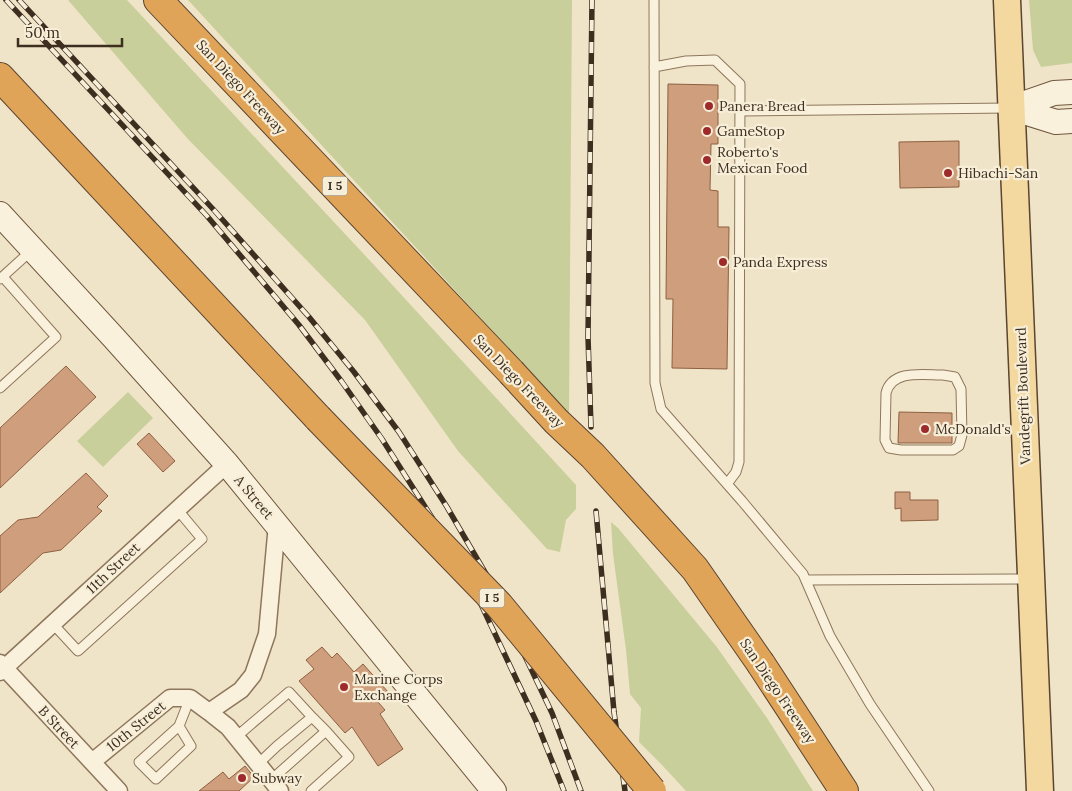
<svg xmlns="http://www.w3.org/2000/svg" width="1072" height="791" font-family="Lora,serif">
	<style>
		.green { fill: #c9cf9b }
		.building { fill: #cf9f7d; stroke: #8d5f41 }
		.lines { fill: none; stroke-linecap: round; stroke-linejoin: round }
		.lane-casing { stroke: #8d765c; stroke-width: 11 }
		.street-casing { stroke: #8d765c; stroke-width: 19 }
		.secondary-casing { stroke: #6f573f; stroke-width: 26 }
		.primary-casing { stroke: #5b4430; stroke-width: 29 }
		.highway-casing { stroke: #5b4430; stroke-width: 30 }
		.lane { stroke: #faf1dc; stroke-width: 9 }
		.street { stroke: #faf1dc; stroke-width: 16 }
		.secondary { stroke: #faf1dc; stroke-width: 24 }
		.primary { stroke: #f3d9a0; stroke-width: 26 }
		.highway { stroke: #e0a458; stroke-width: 28 }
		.rail-casing { stroke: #3d2e20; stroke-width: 5.5 }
		.rail { stroke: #f7eed8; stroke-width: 4; stroke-dasharray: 11; stroke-linecap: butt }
		.highway-bridge-casing { stroke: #5b4430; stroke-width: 30; stroke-linecap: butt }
		.highway-bridge { stroke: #e0a458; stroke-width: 28 }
		.poi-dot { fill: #9e2a2b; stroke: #f7eed8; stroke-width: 2 }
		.labels { text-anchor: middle; stroke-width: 4.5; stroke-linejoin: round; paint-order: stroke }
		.shield { fill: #f7eed8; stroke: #756857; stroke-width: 1 }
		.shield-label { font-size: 12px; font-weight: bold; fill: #3d2e20 }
		.street-label { font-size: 14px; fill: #3d2e20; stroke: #f7eed8 }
		.poi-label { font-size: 14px; fill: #3d2e20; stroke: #f7eed8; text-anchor: start }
	</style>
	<rect width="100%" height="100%" fill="#f0e4c8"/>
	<path class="green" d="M68 0H127L374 265 576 485V509L566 520 560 552 547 549 458 451 365 320 187 138Z
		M188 0H572L569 414Z
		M1029 0H1072V63L1041 67 1033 50Z
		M128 392 153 418 103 467 77 441Z
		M611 522 618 528 716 646 767 718 813 791H686L662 765 639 742 641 708 630 694 626 650 613 554Z"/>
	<path class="building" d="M668 84 718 85V144H711L710 190 718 191V227H729L727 369 672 368 673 299H666Z
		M959 141V187L900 188 899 142Z
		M66 366 96 397 0 488V428Z
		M899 412 952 413V443H898Z
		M149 433 175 461 163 472 137 444Z
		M86 473 108 496 97 507 102 511 61 550 43 553 0 593V536L18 520 38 517Z
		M895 492H910V500H938V520L901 521V508L895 509Z
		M322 647 332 658 337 653 354 672 363 664 389 693 378 702 385 710 380 714 403 749 378 766 352 727 345 733 299 681 314 669 306 660Z
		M245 766 254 777 239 791H199L223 772 229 779Z"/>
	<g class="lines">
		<g class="lane-casing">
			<path id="lane" d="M654 0 655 383 661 409 742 501 803 574 830 636 870 704 929 791
				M654 67 686 61 715 60 740 84 739 462 736 472 727 484
				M740 111 1009 108
				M0 279 32 250
				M943 375 955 377 961 389 962 435 959 446 953 450H901L889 448 885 440 886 393C892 369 924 375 943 375Z
				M0 388 56 337 3 277
				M806 580 1028 579
				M53 624 78 651 202 539 177 509
				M312 717 326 731
				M179 726 191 746 156 779 139 762 179 726 190 698
				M236 737 289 692 312 717 277 746 258 764
				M271 780 326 731 349 757 311 791"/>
		</g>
		<g class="street-casing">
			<path id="street" d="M0 663 119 791
				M0 672 227 464
				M209 712 241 690 253 675 267 634 277 524
				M92 762 170 698H190L209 712 228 727 280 791"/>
		</g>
		<g class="secondary-casing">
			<path id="secondary" d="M1011 108 1054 93 1072 92
				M1011 108 1056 122 1072 121
				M0 214 114 338 227 464 494 791"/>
		</g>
		<g class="primary-casing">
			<path id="primary" d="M1007 0 1040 791"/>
		</g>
		<g class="highway-casing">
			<path id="highway" d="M158 0 511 372
				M0 77 318 418
				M761 664 844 791"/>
		</g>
		<use href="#lane" class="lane"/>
		<use href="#street" class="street"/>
		<use href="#secondary" class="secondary"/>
		<use href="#primary" class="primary"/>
		<use href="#highway" class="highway"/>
		<g class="rail-casing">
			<path id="rail" d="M6 0 207 216 299 325 342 382 382 439 431 516 471 583 536 721 564 791
				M19 0 213 209 309 317 354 372 399 432 447 507 486 574 552 713 581 791
				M591 427 588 337 592 0
				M596 511 614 712 625 791"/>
		</g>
		<use href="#rail" class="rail"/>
		<g class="highway-bridge-casing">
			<path id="highway-bridge" d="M511 372 556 421 593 456 695 569 761 664
				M318 418 499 605 652 791"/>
		</g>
		<use href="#highway-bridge" class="highway-bridge"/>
	</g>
	<g class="poi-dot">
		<circle cx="709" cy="106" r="5"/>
		<circle cx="707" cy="131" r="5"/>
		<circle cx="707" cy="160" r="5"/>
		<circle cx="948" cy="173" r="5"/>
		<circle cx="723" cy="262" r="5"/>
		<circle cx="925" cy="429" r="5"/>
		<circle cx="344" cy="687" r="5"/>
		<circle cx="242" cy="778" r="5"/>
	</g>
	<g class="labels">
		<g class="shield">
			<rect x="322.5" y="176.5" width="25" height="19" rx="4"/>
			<rect x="479.5" y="588.5" width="25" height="19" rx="4"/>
		</g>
		<g class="shield-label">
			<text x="335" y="190">I 5</text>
			<text x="492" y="602">I 5</text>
		</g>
		<g class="street-label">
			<text transform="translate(241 87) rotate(47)" y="5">San Diego Freeway</text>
			<text transform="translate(519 381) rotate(46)" y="5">San Diego Freeway</text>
			<text transform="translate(1023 396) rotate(-92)" y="5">Vandegrift Boulevard</text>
			<text transform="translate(254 497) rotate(50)" y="5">A Street</text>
			<text transform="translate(113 568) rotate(-43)" y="5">11th Street</text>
			<text transform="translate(778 691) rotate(56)" y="5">San Diego Freeway</text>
			<text transform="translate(136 726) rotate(-39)" y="5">10th Street</text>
			<text transform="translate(59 727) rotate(47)" y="5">B Street</text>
		</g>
		<g class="poi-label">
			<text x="719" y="111">Panera Bread</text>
			<text x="717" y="136">GameStop</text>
			<text x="717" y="157">Roberto's<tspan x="717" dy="16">Mexican Food</tspan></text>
			<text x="958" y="178">Hibachi-San</text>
			<text x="733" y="267">Panda Express</text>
			<text x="935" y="434">McDonald's</text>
			<text x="354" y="684">Marine Corps<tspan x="354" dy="16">Exchange</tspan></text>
			<text x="252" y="783">Subway</text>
		</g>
	</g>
	<path d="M18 38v8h104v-8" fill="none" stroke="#3d2e20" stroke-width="2.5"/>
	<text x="25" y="38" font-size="15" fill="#3d2e20" stroke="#f7eed8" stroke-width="4" paint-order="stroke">50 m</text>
</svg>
